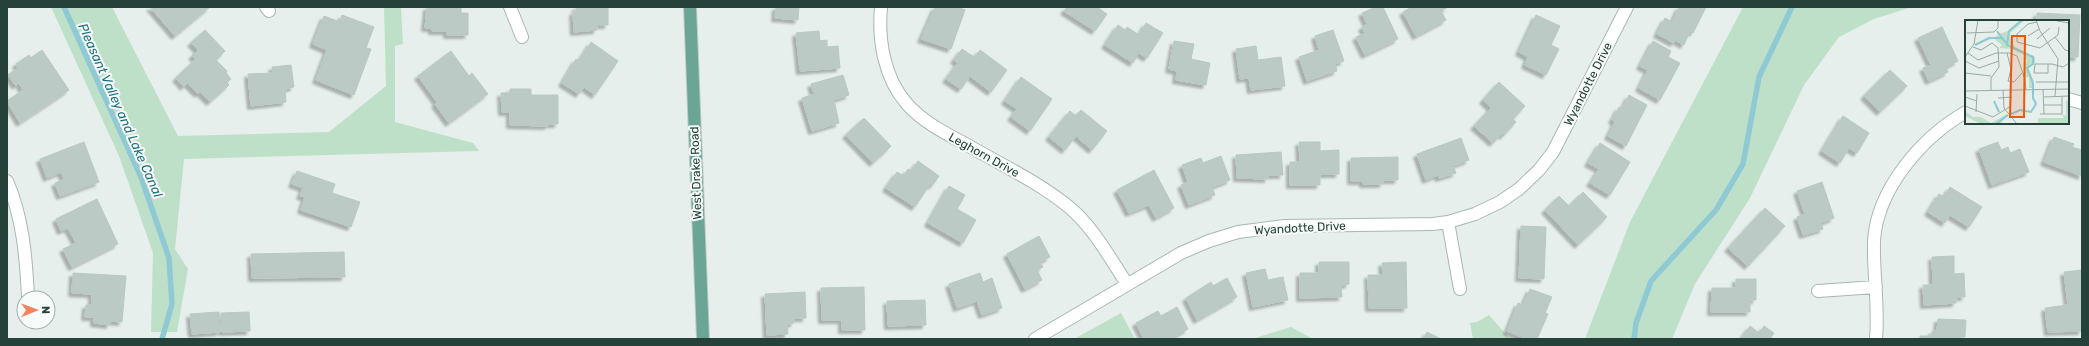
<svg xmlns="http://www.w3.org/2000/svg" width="2089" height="346" font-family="Rubik,sans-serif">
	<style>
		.green { fill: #bfe0c8 }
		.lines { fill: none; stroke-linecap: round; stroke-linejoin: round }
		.stream { stroke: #8ec9d4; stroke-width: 5.5 }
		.building { fill: #bbcac4; stroke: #b8c9c2; filter: url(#shadow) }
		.street-casing { stroke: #a8b8b2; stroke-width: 14 }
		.primary-casing { stroke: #c2cac8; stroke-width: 14 }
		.street { stroke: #fff; stroke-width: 12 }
		.primary { stroke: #6aa596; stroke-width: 12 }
		.labels { text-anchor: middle; stroke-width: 4; stroke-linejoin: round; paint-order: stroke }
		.street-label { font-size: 12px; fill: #24423a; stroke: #f7fbf9 }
		.water-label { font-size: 13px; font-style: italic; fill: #1c6f80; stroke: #f7fbf9 }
		.inset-river { fill: none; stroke: #8ec9d4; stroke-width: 2 }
		.inset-road { fill: none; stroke: #98aaa4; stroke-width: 1 }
		.view { fill: #e8590c; fill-opacity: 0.15; stroke: #e8590c; stroke-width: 2 }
		.inset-edge { fill: none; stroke: #24423a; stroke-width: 2 }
	</style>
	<defs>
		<filter id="shadow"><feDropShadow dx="-3.5" dy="3.5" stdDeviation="1" flood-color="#0004"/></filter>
	</defs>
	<rect width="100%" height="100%" fill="#e6efeb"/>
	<path class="green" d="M51 7H112L178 136 329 132 386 86 384 7H401L403 44 395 46V122L473 143 479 151 184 159 175 249 188 269 177 332H151L153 253 119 156Z
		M1743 7H1912L1874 19 1839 37 1804 85 1750 198 1695 284 1672 339H1585L1630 222Z
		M1121 313 1135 339H1074Z
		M1489 315 1510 339H1473L1470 323 1477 322Z
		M1291 327 1313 339H1252Z"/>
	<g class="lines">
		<path class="stream" d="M64 7 141 177 169 258 172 304 162 339
			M1634 339 1636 323 1651 281 1716 210 1743 164 1759 77 1792 7"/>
	</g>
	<path class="building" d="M150 7H210L175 36Z
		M427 7H461V13H468V35H447V31H432V28H425Z
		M576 7H608V25H597V30L574 32 573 12H576Z
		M776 7H799L798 20 775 18Z
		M935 7H957L965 10 951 49 921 39Z
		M1067 7H1097L1107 14 1095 31 1064 11Z
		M1376 7H1383L1398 39 1365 55 1356 37 1365 33 1362 27 1367 24 1362 13Z
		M1412 7H1448L1441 11 1446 20 1416 36 1403 12Z
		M1679 7H1706L1693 33 1690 31 1684 45 1675 40 1674 43 1657 34 1665 18 1672 22Z
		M2037 13 2080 15 2078 57H2068V21H2037Z
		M342 15 374 27 366 48 371 49 354 95 316 80 327 50 313 44 324 16 340 22Z
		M1536 15 1560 26 1551 45 1559 49 1546 75 1525 65 1528 57 1519 52Z
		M1146 23 1163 33 1147 58 1139 53 1133 63 1105 45 1118 25 1125 30 1127 27 1139 35Z
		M1942 27 1958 61 1946 67 1948 72 1929 81 1923 68 1931 65 1918 38Z
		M205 30 225 51 216 60 227 71 226 73 231 79 227 83 229 85 210 102 200 92 198 94 187 83 184 87 176 78 196 59 192 56 198 50 191 43Z
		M1333 30 1344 61 1335 64 1337 71 1307 81 1299 57 1319 50 1315 36Z
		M819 31 820 41 827 40V47L838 46 840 68 800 71 796 33Z
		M1174 41 1194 44 1191 59 1210 63 1206 85 1176 80 1177 71 1169 69Z
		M1653 41 1671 51 1668 57 1680 63 1660 100 1639 88 1648 70 1640 66Z
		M591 42 618 61 595 95 584 87 579 94 562 83 576 59 579 61Z
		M1256 46 1258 60 1281 57 1285 86 1251 90 1249 78 1240 79 1236 49Z
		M962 49 974 57 980 50 1007 70 991 92 970 76 961 89 946 79 958 63 954 60Z
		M42 50 69 90 20 123 7 101 23 90 19 83 16 86 8 75 18 68 16 64 29 55 31 58Z
		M451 51 469 76 472 73 488 94 449 123 435 104 437 102 418 76Z
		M291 65 294 87 285 89 286 102 251 106 248 74 273 73 272 67Z
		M1890 70 1907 86 1880 112 1864 96Z
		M843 75 849 95 834 100 839 123 812 131 802 98 814 94 811 84Z
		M1021 77 1052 99 1030 131 1011 117 1017 109 1005 101Z
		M1499 82 1525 106 1513 119 1516 122 1503 136 1501 134 1493 143 1474 126 1491 108 1483 100Z
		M510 89H531V95H558V124H548V126L510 125V112H502L501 93H510Z
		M1629 95 1647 105 1626 146 1608 136 1615 122 1612 120 1619 107 1622 109Z
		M1081 110 1107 131 1092 150 1076 136 1065 150 1049 137 1070 111 1076 116Z
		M1843 116 1869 133 1857 153 1849 148 1840 163 1822 151Z
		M864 118 891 146 873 163 846 135Z
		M2054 137 2074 144 2072 147 2082 150V176L2044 162Z
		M1461 138 1469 160 1453 166 1456 173 1439 178 1438 175 1426 180 1417 154Z
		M84 142 99 182 60 196 55 183 64 179 61 172 47 178 40 159Z
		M1299 142H1320V151L1339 150V174H1320V185H1290V162H1300Z
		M1998 142 2001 150 2008 147 2010 153 2020 149 2029 172 1992 185 1979 149Z
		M1600 143 1630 162 1610 195 1590 183 1599 169 1588 163Z
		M1281 152 1283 175H1268V179L1237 178 1236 155Z
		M1221 156 1230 180 1212 187 1215 195 1189 205 1181 185 1188 182 1182 165 1201 158 1203 163Z
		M1398 157V180H1383V184H1363V181H1351V158Z
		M918 161 939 176 932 186 930 184 915 207 886 188 897 172 904 176 908 169 911 171Z
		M1154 170 1174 208 1156 218 1149 205 1129 213 1117 190Z
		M297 171 335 184 332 193 360 202 351 227 301 210 305 197 300 196 303 188 292 184Z
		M1822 182 1834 218 1821 223 1823 229 1803 235 1797 217 1805 214 1797 191Z
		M949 186 965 195 957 209 976 220 963 243 928 223Z
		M1950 187 1982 207 1969 227 1950 215 1945 223 1928 212 1939 194 1944 197Z
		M1583 192 1607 217 1578 245 1545 210 1559 196 1569 206Z
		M97 199 118 244 72 267 63 249 76 243 68 228 61 231 56 219Z
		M1765 208 1785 226 1748 266 1728 248Z
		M1521 226 1546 227 1544 279 1519 278Z
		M1039 236 1050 257 1040 262 1043 267 1037 270 1042 280 1025 289 1007 254Z
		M344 252 345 277 252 278 251 254Z
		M1954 256V274L1964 273 1965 297H1956V303L1924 305 1923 285H1933L1932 257Z
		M1319 262H1349V284L1341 285 1342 297 1300 298V273H1319Z
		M1406 262 1407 308H1369L1368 275H1383L1382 263Z
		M1265 269 1268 280 1283 277 1288 300 1253 307 1246 273Z
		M2082 270V331L2048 332 2045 308 2068 305 2064 272Z
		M73 273 126 276 122 322 110 321V325L94 323V317H85L86 305H92V294L72 293Z
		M980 273 983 282 992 278 1002 308 982 315 977 301 957 308 949 284Z
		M1227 278 1237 297 1197 320 1186 298 1211 282 1213 286Z
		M1736 279H1756V300H1750V312H1711L1712 288H1736Z
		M864 287 865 330H842V320H822L821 288Z
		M1530 289 1552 297 1545 313 1548 314 1537 339H1527L1507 331 1518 303 1523 305Z
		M805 292 806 318H794V323L787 324 788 334 767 335 765 294Z
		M925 300 926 325 888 326 887 301Z
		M1177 307 1188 329 1170 339H1144L1136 323 1158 311 1161 316Z
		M219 312 220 332 192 334 190 314Z
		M249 312 250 331 222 332 221 313Z
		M1938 319 1966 320 1965 337H1959V339H1920V336H1932V331H1937Z
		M1750 326 1759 333 1764 326 1774 333 1770 339H1741Z
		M1427 332 1441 339H1423Z"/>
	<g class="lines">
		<g class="street-casing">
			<path id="street" d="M266 7 269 11
				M510 7 522 37
				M881 7C878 40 884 78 907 104 922 121 943 132 962 142 998 163 1037 181 1069 207 1093 227 1110 258 1127 284
				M2068 99 2082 103
				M7 181C23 218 26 257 28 297
				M1448 222 1460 289
				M1818 291 1876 287
				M1035 339 1181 253 1209 241 1238 232 1285 226 1433 224 1448 222 1475 214 1500 202 1519 189 1539 170 1553 152 1627 7
				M1876 339C1879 306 1873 274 1874 241 1877 189 1922 137 1966 112"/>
		</g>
		<g class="primary-casing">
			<path id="primary" d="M690 7 703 339"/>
		</g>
		<use href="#street" class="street"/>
		<use href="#primary" class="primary"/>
	</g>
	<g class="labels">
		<g class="street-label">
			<text transform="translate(1588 84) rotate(-63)" y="4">Wyandotte Drive</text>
			<text transform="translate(984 155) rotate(29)" y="4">Leghorn Drive</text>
			<text transform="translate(696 173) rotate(-92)" y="4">West Drake Road</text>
			<text transform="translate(1300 228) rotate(-3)" y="4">Wyandotte Drive</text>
		</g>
		<g class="water-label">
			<text transform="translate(121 110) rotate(66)" y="5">Pleasant Valley and Lake Canal</text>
		</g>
	</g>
	<g transform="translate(1965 20)">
		<rect width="104" height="104" fill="#e6efeb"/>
		<path d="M55 0H60L45 13 47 21 50 27 70 37V44L63 47 69 62 68 68H64V57L60 58 58 53 61 52 59 47 62 40 59 39 61 36 47 29 34 28 37 25 28 18 9 26 22 18 30 17 33 15 32 11 34 14 43 11ZM104 80V104H73V98H99L97 94 101 96V81ZM0 91 8 97H16L26 103 42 94 43 95 35 104H16L0 96Z" fill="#bfe0c8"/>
		<path class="inset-river" d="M32 11 41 23M10 25 24 18H37M29 81 34 92M46 94 55 90 66 92 71 84 68 78V63L62 48 68 44V37L42 25 44 11 57 0M31 104 43 95"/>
		<path class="inset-road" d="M71 0 75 11 93 39 90 76M92 1 104 3M72 2 63 4 52 14V22L75 28 93 15 94 7M104 7V21M2 13 29 12 33 8V0M63 16 74 9M90 17 100 30 104 31M72 19 85 8M8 27 16 30 27 23 33 28 34 47 26 58V70M3 33 13 40 31 33H44L52 36 60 59 61 70M42 33 46 49 43 61 49 62 57 53M0 37 9 24 13 0M0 41 14 48 34 41M83 44V53H69L70 44H87L98 47 104 43M0 53 26 56M71 62H104M78 69 79 94M38 70 39 88 52 104M0 71 104 69M0 77 12 81M79 77 104 76M33 78 47 77M79 85H97M0 86 28 97 46 86M11 92 12 74M75 94H97V76"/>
		<path class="view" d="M47 16H60L59 97H45Z"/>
		<rect width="104" height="104" class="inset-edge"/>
	</g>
	<rect width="2089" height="346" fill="none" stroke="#24423a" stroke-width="16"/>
	<g transform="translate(36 310) rotate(89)"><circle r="19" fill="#f7fbf9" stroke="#a3b1ad"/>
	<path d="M0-3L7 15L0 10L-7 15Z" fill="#f4845f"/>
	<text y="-6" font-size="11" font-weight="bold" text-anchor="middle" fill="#24423a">N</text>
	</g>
</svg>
